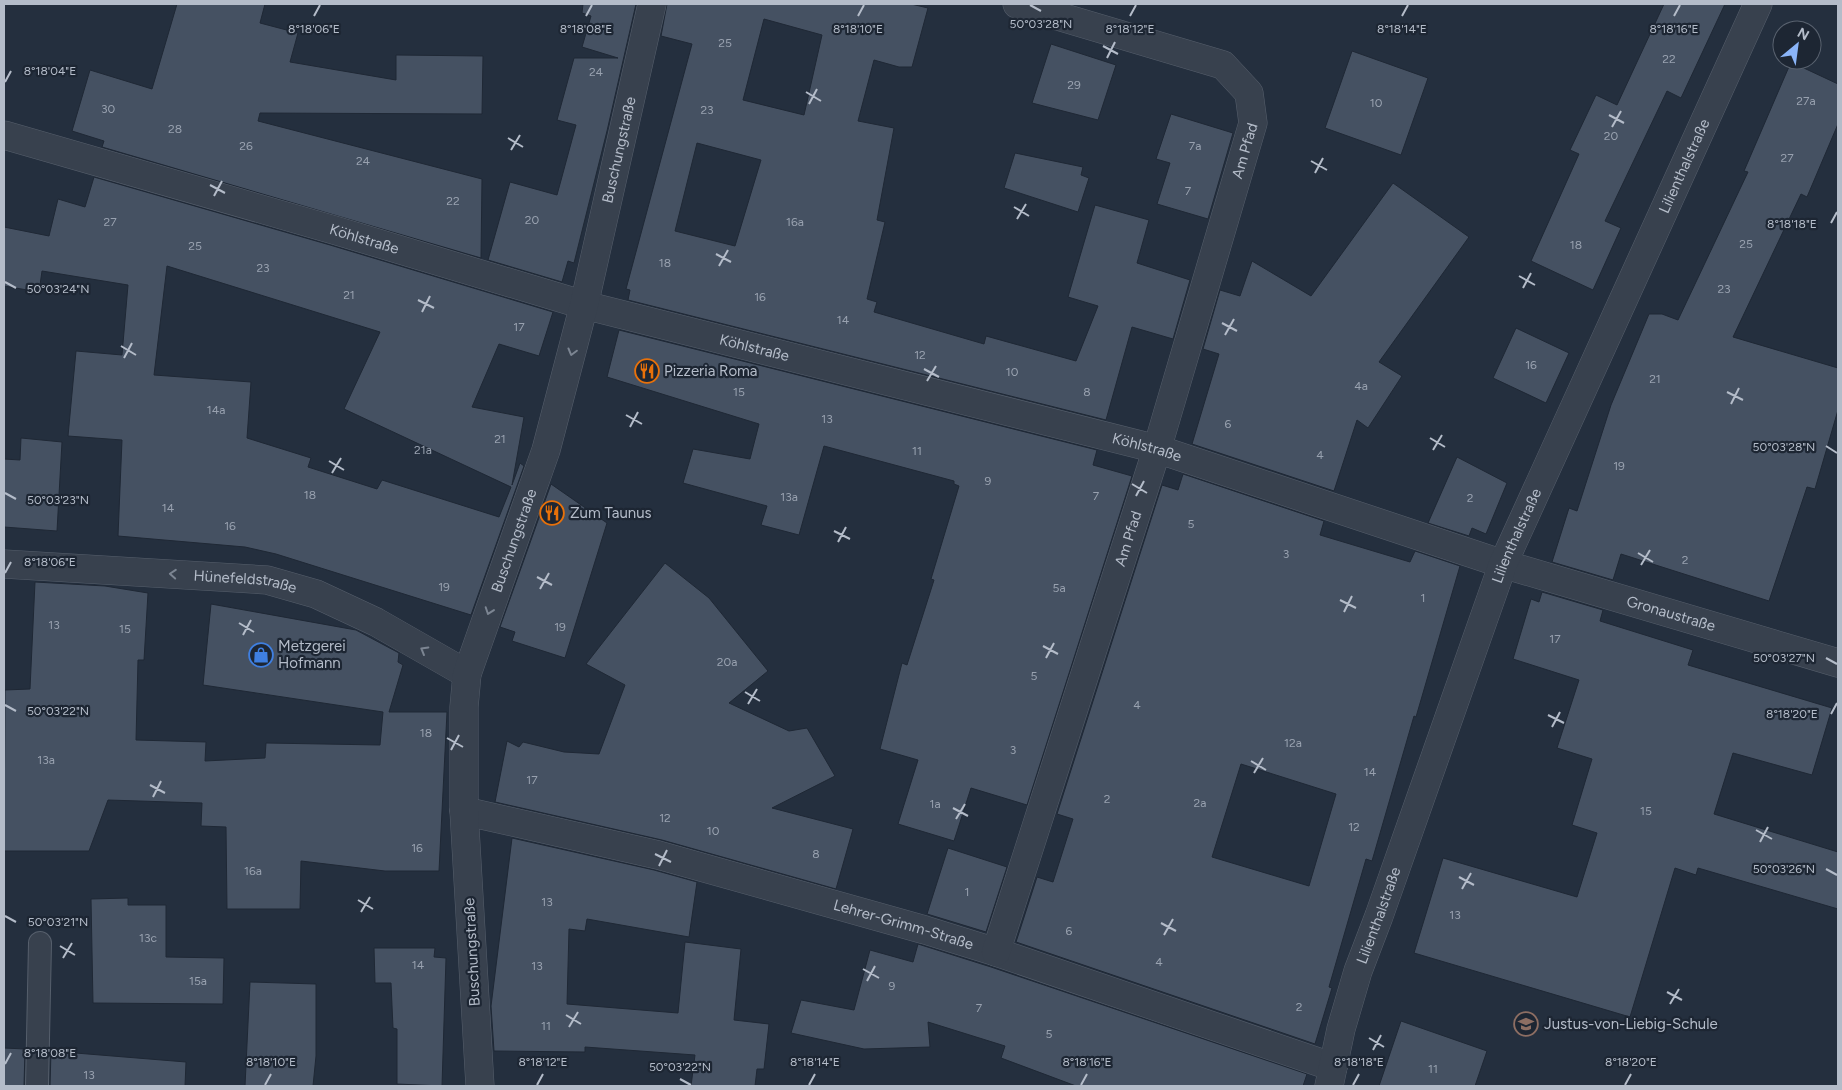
<svg xmlns="http://www.w3.org/2000/svg" width="1842" height="1090" font-family="Figtree,sans-serif">
	<style>
		.building { fill: #455162; stroke: #1f2835; fill-rule: evenodd }
		.lines { fill: none; stroke-linecap: round; stroke-linejoin: round }
		.lane-casing { stroke: #565f6c; stroke-width: 24 }
		.street-casing { stroke: #565f6c; stroke-width: 29 }
		.lane { stroke: #38414e; stroke-width: 22 }
		.street { stroke: #38414e; stroke-width: 28 }
		.oneway { stroke: #7c8592 }
		.ticks { fill: none; stroke: #b4bcc9; stroke-width: 2 }
		.labels { text-anchor: middle; stroke-width: 4.5; stroke-linejoin: round; paint-order: stroke }
		.number-label { font-size: 12px; fill: #98a1af }
		.street-label { font-size: 15px; fill: #b4bcc9; stroke: #1d2633 }
		.poi-label { font-size: 15px; fill: #b4bcc9; stroke: #1d2633; text-anchor: start }
		.ticks-label { font-size: 12px; text-anchor: middle; fill: #b4bcc9; stroke: #1d2633; stroke-width: 4.5; stroke-linejoin: round; paint-order: stroke }
	</style>
	<rect width="100%" height="100%" fill="#242f3e"/>
	<path class="building" d="M177 4H265L260 23 298 33 290 62 396 80V55L483 56 482 114 260 113 258 121 482 179 481 258 102 147 104 141 72 131 90 70 152 89Z
		M583 4H636L607 131 574 263 568 261 562 282 488 260 510 182 557 195 576 125 557 120 574 58H618L582 47 591 16 582 13Z
		M667 4H911L928 8 912 67H899L874 60 858 121 894 128 877 220 885 222 867 299 877 302 874 312 984 344 986 336 1076 361 1098 306 1068 297 1095 205 1149 220 1137 263 1190 280 1173 339 1132 327 1106 420 628 300 630 290 626 289 692 44 661 36ZM764 19 822 35 804 115 743 100ZM697 143 761 160 735 246 675 231Z
		M1664 4H1725L1681 98 1667 91 1605 221 1621 228 1593 290 1531 261 1579 154 1570 150 1596 95 1617 105Z
		M1051 44 1116 65 1098 120 1032 103Z
		M1352 51 1428 78 1401 155 1325 128Z
		M1791 62 1838 84V124L1807 197 1801 194 1733 337 1838 368V410L1815 489 1807 487 1769 601 1621 554 1613 580 1552 562 1569 508 1577 511 1611 405 1649 314H1662L1678 320 1748 172 1744 171Z
		M1171 114 1233 133 1208 219 1157 204 1170 163 1156 159Z
		M1015 153 1083 167 1081 175 1089 178 1078 212 1004 188Z
		M94 177 330 245 553 312 539 356 499 344 472 407 524 417 512 485 520 463 524 466 471 615 276 554 245 547 118 536 122 440 68 436 76 351 122 355 128 285 42 271 39 292 4 286V227L49 236 58 199 85 207ZM167 266 380 332 344 409 511 487 499 517 382 480 377 489 308 467 311 458 247 438 251 382 154 375Z
		M1393 183 1469 237 1379 362 1402 376 1368 428 1357 420 1334 491 1192 444 1219 354 1203 349 1220 290 1240 296 1252 261 1311 296Z
		M1516 328 1569 353 1546 403 1493 378Z
		M619 330 1097 450 1093 465 1132 476 1027 805 971 788 954 841 898 824 918 760 880 749 902 663 907 665 934 580 931 579 959 486 954 484V481L824 446 799 535 761 525 767 506 683 483 693 449 750 459 759 424 607 377Z
		M21 438 62 442 57 531 4 527V459L20 460Z
		M1457 457 1507 483 1486 534 1472 528 1469 536 1428 523Z
		M1183 474 1324 521 1320 535 1410 562 1415 551 1460 566 1416 717 1414 716 1372 861 1366 859 1329 987 1332 988 1315 1044 1016 942 1037 877 1053 882 1073 819 1057 814 1162 485 1178 490ZM1241 764 1336 794 1309 886 1212 857Z
		M551 484 607 523 565 658 512 641 515 632 500 627Z
		M665 563 709 598 768 671 729 703 789 731 807 728 835 776 772 808 853 829 836 889 662 840 495 802 507 741 519 747 523 742 564 752 599 754 625 685 586 664Z
		M35 582 105 586 148 593 144 660H138L136 740 206 742 205 761 265 758 266 743 380 745 383 712 203 685 211 604 356 630 399 653 398 662 403 665 389 712H447L439 871H385L301 861 300 909H227L226 827 201 826 202 803 108 800 89 851H4L5 690 30 689Z
		M1542 592 1603 610 1600 621 1693 650 1688 665 1832 708 1812 775 1733 753 1714 814 1838 852V909L1698 868 1696 875 1675 868 1630 1017 1414 953 1443 858 1577 897 1597 833 1572 825 1592 759 1557 748 1579 680 1513 659 1531 599 1539 602Z
		M512 838 654 870 697 882 689 937 587 919 585 931 569 929 567 1004 678 1013 685 942 741 949 734 1020 769 1024 764 1069H757L755 1086H691L695 1055 585 1047V1052L494 1051 491 1006Z
		M948 848 1007 867 986 932 927 914Z
		M128 898V905H166V957L224 958 223 1004 93 1003 91 899Z
		M918 944 991 967 1307 1074 1303 1086H1076L1001 1058 1005 1046 928 1022 930 1047 864 1049 791 1033 801 1000 854 1010 870 950 913 962Z
		M374 948H435L434 957 446 958 442 1086 397 1084V1029L393 1028 391 983H375Z
		M250 982 316 984V1056L313 1086H245Z
		M1401 1021 1487 1051 1475 1086H1379Z
		M4 1048 25 1049 24 1086H4Z
		M51 1051 186 1062 185 1086H50Z"/>
	<g class="lines">
		<g class="lane-casing">
			<path id="lane" d="M37 1086 40 943"/>
		</g>
		<g class="street-casing">
			<g id="street">
				<path id="s1" d="M4 135 334 230 584 305 1157 449 1503 564 1838 663"/>
				<path id="s2" d="M4 564 267 580 316 594 376 622 467 674"/>
				<path id="s3" d="M464 811 658 855 925 930 996 952 1333 1067"/>
				<path id="s4" d="M996 952 1157 449 1253 123 1249 93 1223 65 1017 4"/>
				<path id="s5" d="M480 1086 464 811V707L467 674 546 450 584 305 652 4"/>
				<path id="s6" d="M1329 1086 1341 1029 1358 971 1379 916 1503 564 1758 4"/>
			</g>
		</g>
		<use href="#lane" class="lane"/>
		<use href="#street" class="street"/>
	</g>
	<defs><path id="oneway-chevron" d="M-2-3.5L2.5 0L-2 3.5" fill="none" stroke-width="1.6" stroke-linecap="round" stroke-linejoin="round" transform="scale(1.25)"/></defs>
	<g class="oneway">
		<use href="#oneway-chevron" transform="translate(572 352) rotate(105)"/>
		<use href="#oneway-chevron" transform="translate(173 574) rotate(-176)"/>
		<use href="#oneway-chevron" transform="translate(489 611) rotate(109)"/>
		<use href="#oneway-chevron" transform="translate(424 650) rotate(-150)"/>
	</g>
	<path class="ticks" d="M1030 5 1041 11M314 16 320 5M586 16 592 5M858 16 864 5M1130 16 1136 5M1402 16 1408 5M1674 16 1680 5M1103 46 1118 54M1107 58 1115 42M5 82 11 71M806 92 821 101M809 104 817 89M1609 115 1624 123M1612 127 1621 111M508 138 523 147M511 150 520 135M1311 161 1327 170M1315 173 1323 158M210 185 225 193M214 196 222 181M1014 207 1029 216M1017 219 1026 204M1831 223 1837 212M716 254 731 262M719 266 728 250M1519 276 1535 285M5 282 16 288M1523 288 1531 273M418 300 434 308M422 312 430 296M1222 323 1237 331M1225 335 1234 319M121 346 136 355M124 358 132 343M924 369 939 377M927 381 936 366M1727 392 1743 400M1731 404 1739 388M626 415 642 424M630 427 638 412M1430 438 1445 447M1826 446 1837 453M1433 450 1442 435M329 461 344 470M332 473 341 458M1132 484 1147 493M5 493 16 499M1136 496 1144 481M834 531 850 539M838 542 846 527M1638 553 1653 562M1641 565 1650 550M5 573 11 562M537 577 552 585M540 589 549 573M1340 600 1356 608M1344 612 1352 596M239 623 254 632M243 635 251 620M1043 646 1058 654M1046 658 1054 643M1826 658 1837 664M745 692 760 701M748 704 757 689M5 705 16 711M1831 714 1837 703M1548 715 1564 723M1552 727 1560 712M447 738 463 747M451 750 459 735M1251 761 1266 770M1254 773 1263 758M150 785 165 793M153 797 161 781M953 808 968 816M956 819 965 804M1756 830 1772 839M1760 842 1768 827M655 854 671 862M659 866 667 850M1826 869 1837 875M1459 877 1474 885M1462 889 1471 873M358 900 373 909M361 912 370 897M5 916 16 922M1161 923 1176 931M1164 935 1173 919M60 946 75 955M63 958 72 943M863 969 879 978M867 981 875 966M1667 992 1682 1000M1670 1004 1679 989M566 1015 581 1024M569 1027 578 1012M1369 1038 1384 1047M1373 1050 1381 1035M5 1064 11 1053M680 1079 691 1085M265 1085 271 1074M537 1085 543 1074M809 1085 815 1074M1081 1085 1087 1074M1353 1085 1359 1074M1625 1085 1631 1074"/>
	<defs>
		<g id="restaurant-ring" transform="scale(1.25)"><circle r="9.5" fill="#1d2633" stroke="#e8710a" stroke-width="1.5"/><path d="M-5-6h1v4h1v-4h1v4h1v-4h1v5L-1.5 .5V6h-2V.5L-5-1ZM5-6V6H3V1.5H1.5Q1.5-4 5-6Z" fill="#e8710a"/></g>
		<g id="shop-ring" transform="scale(1.25)"><circle r="9.5" fill="#1d2633" stroke="#3f7fe0" stroke-width="1.5"/><path d="M-5-2.5h2.3a2.7 3.5 0 0 1 5.4 0H5L5.5 6h-11ZM-1.5-2.5h3a1.5 2.3 0 0 0-3 0Z" fill="#3f7fe0"/></g>
		<g id="school-ring" transform="scale(1.25)"><circle r="9.5" fill="#1d2633" stroke="#8d6e63" stroke-width="1.5"/><path d="M0-5L7-2L0 1L-7-2ZM-4 1L0 2.5L4 1V4Q0 6-4 4Z" fill="#8d6e63"/></g>
	</defs>
	<g fill-rule="evenodd">
		<use href="#restaurant-ring" x="647" y="371"/>
		<use href="#restaurant-ring" x="552" y="513"/>
		<use href="#shop-ring" x="261" y="655"/>
		<use href="#school-ring" x="1526" y="1024"/>
	</g>
	<g class="labels">
		<g class="number-label">
			<text x="725" y="47">25</text>
			<text x="1669" y="63">22</text>
			<text x="596" y="76">24</text>
			<text x="1074" y="89">29</text>
			<text x="1806" y="105">27a</text>
			<text x="1376" y="107">10</text>
			<text x="108" y="113">30</text>
			<text x="707" y="114">23</text>
			<text x="175" y="133">28</text>
			<text x="1611" y="140">20</text>
			<text x="246" y="150">26</text>
			<text x="1195" y="150">7a</text>
			<text x="1787" y="162">27</text>
			<text x="363" y="165">24</text>
			<text x="1188" y="195">7</text>
			<text x="453" y="205">22</text>
			<text x="532" y="224">20</text>
			<text x="110" y="226">27</text>
			<text x="795" y="226">16a</text>
			<text x="1746" y="248">25</text>
			<text x="1576" y="249">18</text>
			<text x="195" y="250">25</text>
			<text x="665" y="267">18</text>
			<text x="263" y="272">23</text>
			<text x="1724" y="293">23</text>
			<text x="349" y="299">21</text>
			<text x="760" y="301">16</text>
			<text x="843" y="324">14</text>
			<text x="519" y="331">17</text>
			<text x="920" y="359">12</text>
			<text x="1531" y="369">16</text>
			<text x="1012" y="376">10</text>
			<text x="1655" y="383">21</text>
			<text x="1361" y="390">4a</text>
			<text x="739" y="396">15</text>
			<text x="1087" y="396">8</text>
			<text x="216" y="414">14a</text>
			<text x="827" y="423">13</text>
			<text x="1228" y="428">6</text>
			<text x="500" y="443">21</text>
			<text x="423" y="454">21a</text>
			<text x="917" y="455">11</text>
			<text x="1320" y="459">4</text>
			<text x="1619" y="470">19</text>
			<text x="988" y="485">9</text>
			<text x="310" y="499">18</text>
			<text x="1096" y="500">7</text>
			<text x="789" y="501">13a</text>
			<text x="1470" y="502">2</text>
			<text x="168" y="512">14</text>
			<text x="1191" y="528">5</text>
			<text x="230" y="530">16</text>
			<text x="1286" y="558">3</text>
			<text x="1685" y="564">2</text>
			<text x="444" y="591">19</text>
			<text x="1059" y="592">5a</text>
			<text x="1423" y="602">1</text>
			<text x="54" y="629">13</text>
			<text x="560" y="631">19</text>
			<text x="125" y="633">15</text>
			<text x="1555" y="643">17</text>
			<text x="727" y="666">20a</text>
			<text x="1034" y="680">5</text>
			<text x="1137" y="709">4</text>
			<text x="426" y="737">18</text>
			<text x="1293" y="747">12a</text>
			<text x="1013" y="754">3</text>
			<text x="46" y="764">13a</text>
			<text x="1370" y="776">14</text>
			<text x="532" y="784">17</text>
			<text x="1107" y="803">2</text>
			<text x="1200" y="807">2a</text>
			<text x="935" y="808">1a</text>
			<text x="1646" y="815">15</text>
			<text x="665" y="822">12</text>
			<text x="1354" y="831">12</text>
			<text x="713" y="835">10</text>
			<text x="417" y="852">16</text>
			<text x="816" y="858">8</text>
			<text x="253" y="875">16a</text>
			<text x="967" y="896">1</text>
			<text x="547" y="906">13</text>
			<text x="1455" y="919">13</text>
			<text x="1069" y="935">6</text>
			<text x="148" y="942">13c</text>
			<text x="1159" y="966">4</text>
			<text x="418" y="969">14</text>
			<text x="537" y="970">13</text>
			<text x="198" y="985">15a</text>
			<text x="892" y="990">9</text>
			<text x="1299" y="1011">2</text>
			<text x="979" y="1012">7</text>
			<text x="546" y="1030">11</text>
			<text x="1049" y="1038">5</text>
			<text x="1433" y="1073">11</text>
			<text x="89" y="1079">13</text>
		</g>
		<g class="street-label">
			<text dy="5" stroke="none"><textPath href="#s5" startOffset="959">Buschungstraße</textPath></text>
			<text dy="5" stroke="none"><textPath href="#s4" startOffset="839">Am Pfad</textPath></text>
			<text dy="5" stroke="none"><textPath href="#s6" startOffset="988">Lilienthalstraße</textPath></text>
			<text dy="5" stroke="none"><textPath href="#s1" startOffset="375">Köhlstraße</textPath></text>
			<text dy="5" stroke="none"><textPath href="#s1" startOffset="780">Köhlstraße</textPath></text>
			<text dy="5" stroke="none"><textPath href="#s1" startOffset="1185">Köhlstraße</textPath></text>
			<text dy="5" stroke="none"><textPath href="#s6" startOffset="582">Lilienthalstraße</textPath></text>
			<text dy="5" stroke="none"><textPath href="#s4" startOffset="434">Am Pfad</textPath></text>
			<text dy="5" stroke="none"><textPath href="#s5" startOffset="554">Buschungstraße</textPath></text>
			<text dy="5" stroke="none"><textPath href="#s2" startOffset="242">Hünefeldstraße</textPath></text>
			<text dy="5" stroke="none"><textPath href="#s1" startOffset="1735">Gronaustraße</textPath></text>
			<text dy="5" stroke="none"><textPath href="#s6" startOffset="178">Lilienthalstraße</textPath></text>
			<text dy="5" stroke="none"><textPath href="#s3" startOffset="454">Lehrer-Grimm-Straße</textPath></text>
			<text transform="translate(472 952) rotate(-93)" y="5">Buschungstraße</text>
		</g>
		<g class="poi-label">
			<text x="664" y="376">Pizzeria Roma</text>
			<text x="570" y="518">Zum Taunus</text>
			<text x="278" y="651">Metzgerei<tspan x="278" dy="17">Hofmann</tspan></text>
			<text x="1544" y="1029">Justus-von-Liebig-Schule</text>
		</g>
	</g>
	<g class="ticks-label">
		<text x="1041" y="28">50°03'28"N</text>
		<text x="314" y="33">8°18'06"E</text>
		<text x="586" y="33">8°18'08"E</text>
		<text x="858" y="33">8°18'10"E</text>
		<text x="1130" y="33">8°18'12"E</text>
		<text x="1402" y="33">8°18'14"E</text>
		<text x="1674" y="33">8°18'16"E</text>
		<text x="50" y="75">8°18'04"E</text>
		<text x="1792" y="228">8°18'18"E</text>
		<text x="58" y="293">50°03'24"N</text>
		<text x="1784" y="451">50°03'28"N</text>
		<text x="58" y="504">50°03'23"N</text>
		<text x="50" y="566">8°18'06"E</text>
		<text x="1784" y="662">50°03'27"N</text>
		<text x="58" y="715">50°03'22"N</text>
		<text x="1792" y="718">8°18'20"E</text>
		<text x="1784" y="873">50°03'26"N</text>
		<text x="58" y="926">50°03'21"N</text>
		<text x="50" y="1057">8°18'08"E</text>
		<text x="271" y="1066">8°18'10"E</text>
		<text x="543" y="1066">8°18'12"E</text>
		<text x="815" y="1066">8°18'14"E</text>
		<text x="1087" y="1066">8°18'16"E</text>
		<text x="1359" y="1066">8°18'18"E</text>
		<text x="1631" y="1066">8°18'20"E</text>
		<text x="680" y="1071">50°03'22"N</text>
	</g>
	<rect width="1842" height="1090" fill="none" stroke="#b4bcc9" stroke-width="10"/>
	<g transform="translate(1797 45) rotate(29)"><circle r="24" fill="#1d2633" stroke="#59626f"/>
	<path d="M0-4L9 19L0 12L-9 19Z" fill="#8ab4f8"/>
	<text y="-8" font-size="14" font-weight="bold" text-anchor="middle" fill="#b4bcc9">N</text>
	</g>
</svg>
